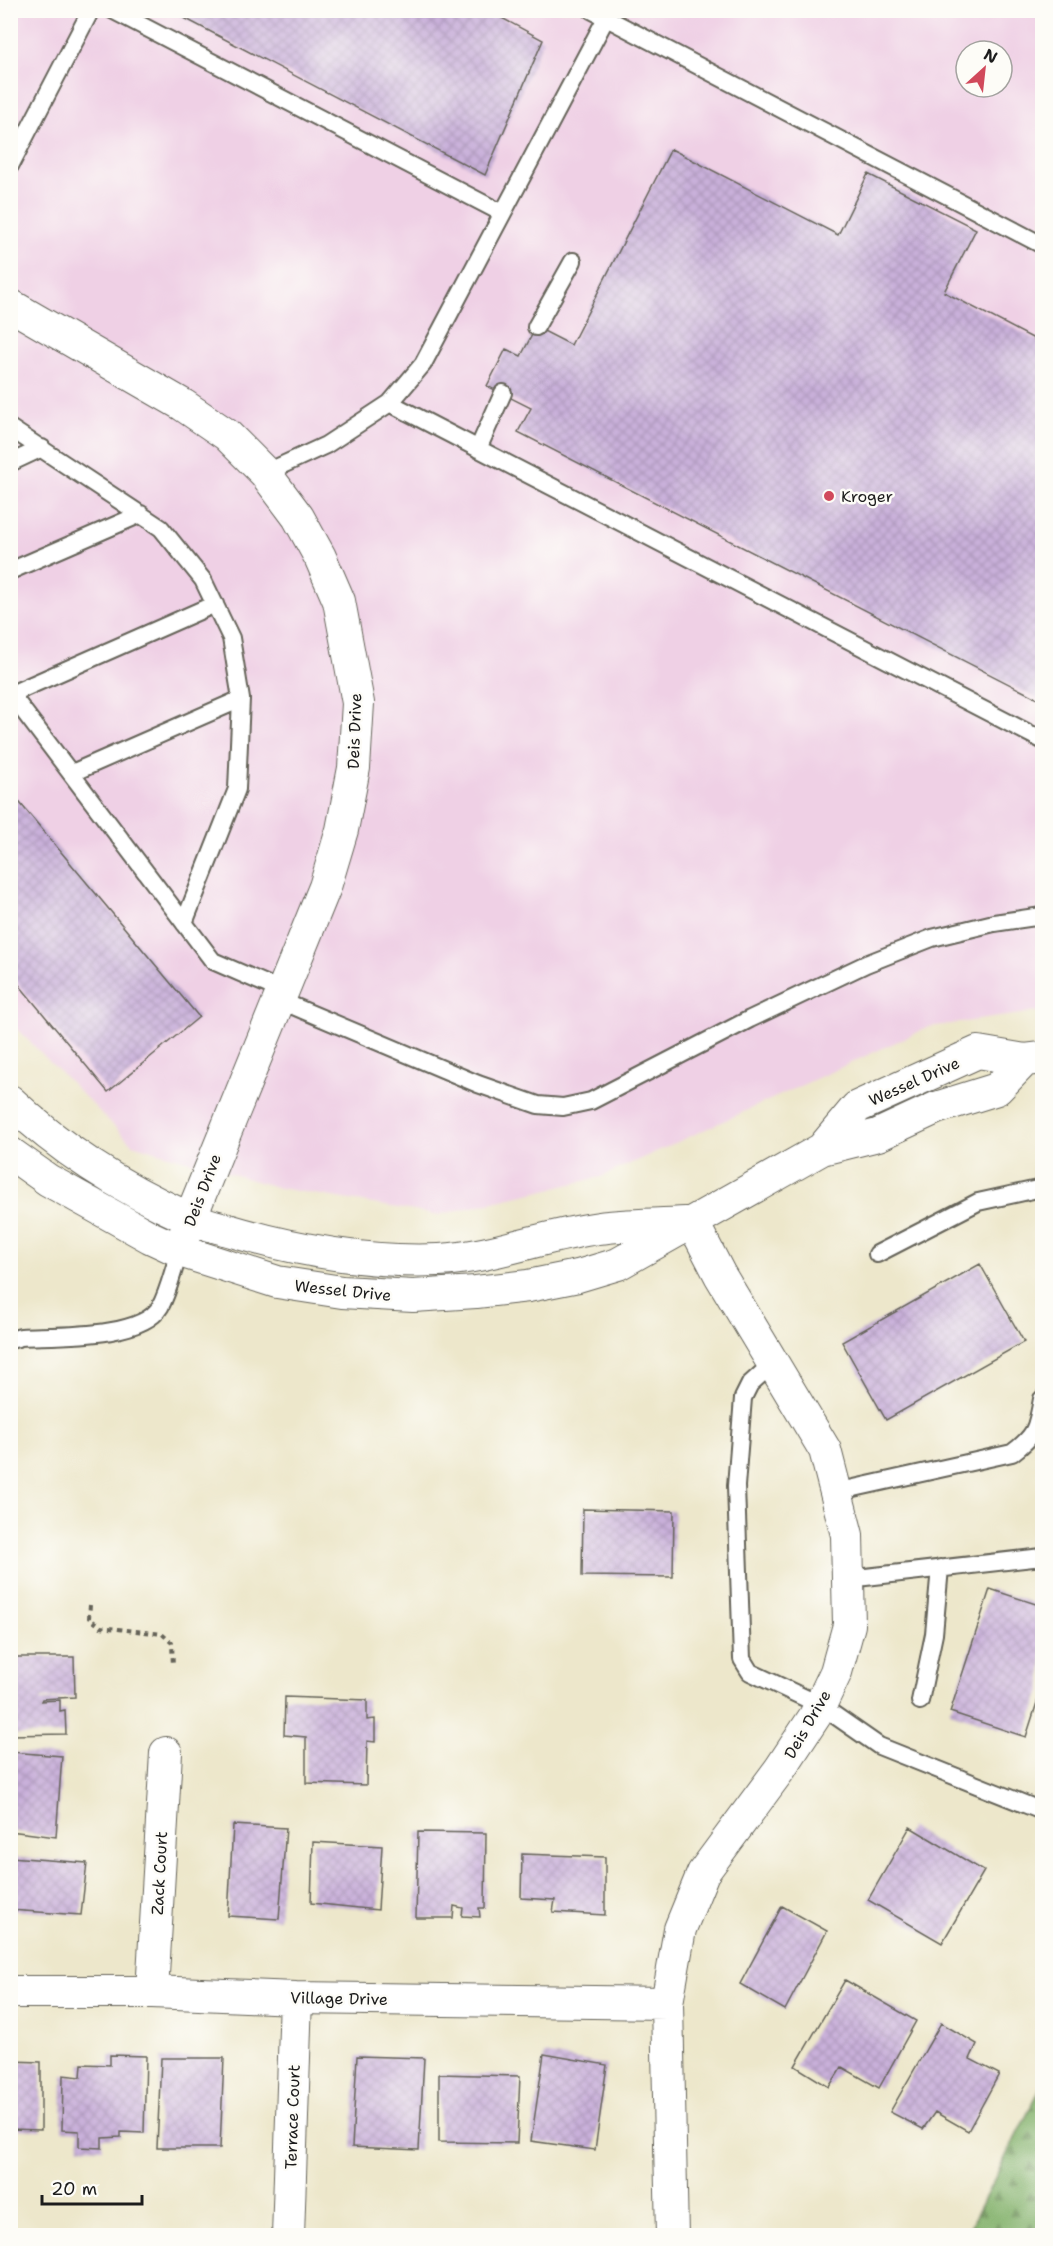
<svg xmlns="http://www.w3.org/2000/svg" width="1053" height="2246" font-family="'Shantell Sans',sans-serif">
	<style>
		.built { fill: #efd0e5; fill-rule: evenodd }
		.forest { fill: url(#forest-firs); stroke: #4f6643; stroke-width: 1.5 }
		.building { fill: url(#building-cross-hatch) }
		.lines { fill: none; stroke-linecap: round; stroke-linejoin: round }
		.service-casing { stroke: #656359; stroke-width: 20 }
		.minor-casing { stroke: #656359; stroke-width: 34 }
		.path { stroke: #656359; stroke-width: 4; stroke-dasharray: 4.5 4.5; stroke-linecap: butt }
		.service { stroke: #fff; stroke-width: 16 }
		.minor { stroke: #fff; stroke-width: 32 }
		.poi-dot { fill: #d1495b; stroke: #fdfcf7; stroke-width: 2 }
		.labels { text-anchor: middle; stroke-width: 5; stroke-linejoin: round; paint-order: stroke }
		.poi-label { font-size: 16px; fill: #1c1c1c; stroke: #fdfcf7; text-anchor: start }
		.street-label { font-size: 16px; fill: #1c1c1c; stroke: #fdfcf7 }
	</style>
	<defs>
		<pattern id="forest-firs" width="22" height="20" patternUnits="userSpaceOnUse" patternTransform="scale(1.5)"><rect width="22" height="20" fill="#82b16a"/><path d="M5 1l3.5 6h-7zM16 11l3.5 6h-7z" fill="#6a8f56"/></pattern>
		<pattern id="building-cross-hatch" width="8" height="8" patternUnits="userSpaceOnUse" patternTransform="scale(1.5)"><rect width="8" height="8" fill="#c9b0da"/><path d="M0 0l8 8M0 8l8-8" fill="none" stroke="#ac97ba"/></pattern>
	</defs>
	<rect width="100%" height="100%" fill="#fdfcf7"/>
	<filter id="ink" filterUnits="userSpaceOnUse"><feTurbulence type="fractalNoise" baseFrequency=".0167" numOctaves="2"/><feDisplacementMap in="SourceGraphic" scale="12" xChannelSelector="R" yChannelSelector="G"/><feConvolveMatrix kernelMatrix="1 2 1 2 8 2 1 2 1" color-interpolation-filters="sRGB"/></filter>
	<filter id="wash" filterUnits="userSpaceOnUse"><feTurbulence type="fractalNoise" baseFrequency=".008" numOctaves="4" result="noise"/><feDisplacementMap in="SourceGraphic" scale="24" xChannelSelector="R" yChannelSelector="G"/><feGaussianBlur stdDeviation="1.35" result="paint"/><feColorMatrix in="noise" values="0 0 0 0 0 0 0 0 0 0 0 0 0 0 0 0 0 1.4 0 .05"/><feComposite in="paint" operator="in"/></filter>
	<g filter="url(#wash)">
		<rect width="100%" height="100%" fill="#ede7cb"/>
		<path class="built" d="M10 11H1042V1011L929 1027 601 1177 438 1215 279 1188 132 1144 11 1023ZM966 51H1002V87H966Z"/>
		<path class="forest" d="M1042 2085V2235H966Z"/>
		<g id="blocks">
			<path class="building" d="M169 10H487L543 40 485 175Z
				M671 149 838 235 868 174 976 229 944 292 1042 343V701L518 432 531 408 487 386 506 349 521 356 536 327 571 345Z
				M10 791 199 1017 108 1092 10 974Z
				M980 1264 1024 1342 886 1420 842 1342Z
				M583 1509 674 1511 673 1577 582 1576Z
				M990 1589 1042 1606V1687L1026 1737 950 1712Z
				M10 1657H74L75 1697 42 1699 41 1701 60 1700V1711L65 1710 66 1734 10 1735Z
				M285 1697 367 1700V1720L375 1719V1742L367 1741 366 1785 306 1783V1737L284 1735Z
				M10 1752 62 1756 56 1837 10 1831Z
				M233 1825 286 1828 279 1919 228 1916Z
				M910 1827 984 1871 942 1943 868 1900Z
				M418 1832 486 1833 485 1908H479L480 1917 462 1916 463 1908 454 1906 453 1918H416Z
				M313 1842 382 1846 378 1910 311 1903Z
				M522 1854 605 1857V1915L553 1912 555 1900 521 1898Z
				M10 1857 87 1863 81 1915 10 1910Z
				M782 1906 827 1931 785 2010 740 1984Z
				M845 1980 916 2021 879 2088 842 2067 829 2087 795 2066Z
				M941 2023 977 2044 970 2059 999 2074 968 2131 935 2112 923 2129 890 2112Z
				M544 2054 607 2065 595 2150 531 2141Z
				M110 2055 146 2056 144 2133 121 2132V2137L102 2138V2148L79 2147V2131L62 2130 63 2075 81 2077 82 2064 110 2065Z
				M357 2056 424 2058 419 2150 352 2147Z
				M161 2058H224L220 2148H157Z
				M10 2061 41 2062V2130L10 2129Z
				M439 2074 520 2076 517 2143 439 2142Z"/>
		</g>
	</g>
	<g filter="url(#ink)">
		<use href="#blocks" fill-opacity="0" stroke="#656359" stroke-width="1.5"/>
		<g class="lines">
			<g class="service-casing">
				<path id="service" d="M112 10 502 213
					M591 10 1042 245
					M10 166 91 10
					M536 327 573 261
					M390 403 1042 740
					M10 428 161 528 203 580 231 638 241 699 237 789 184 923
					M478 449 503 393
					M10 463 42 448
					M265 473 326 445 390 403 423 364 606 18
					M10 571 141 514
					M10 693 213 961 282 991
					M11 694 215 604
					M72 773 241 699
					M279 1000 478 1084 538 1105 563 1107 591 1101 750 1019 866 964 932 938 994 923 1042 916
					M877 1254 978 1202 1042 1188
					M10 1340 21 1337C55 1335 141 1339 160 1307 169 1291 173 1269 180 1251
					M772 1364 750 1384 743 1398 736 1486 742 1659 750 1672 820 1705 879 1746 1042 1811
					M836 1492 1012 1453C1036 1435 1037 1428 1042 1399
					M848 1579 1042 1557
					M920 1701 934 1634 940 1568"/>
			</g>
			<g class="minor-casing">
				<path id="minor" d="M10 305 183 405 227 435 265 473 298 517 320 557 339 601 358 703 354 768 342 830 325 887 190 1219 180 1251
					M10 1101C61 1150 124 1189 188 1218 201 1223 215 1226 228 1230 295 1250 368 1263 439 1260 494 1257 545 1235 599 1228 627 1224 657 1225 686 1223
					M822 1149 857 1107 978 1052 1025 1060 1042 1058
					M10 1153 48 1180 150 1237 180 1251 277 1282 342 1292 413 1296 476 1292 528 1286 578 1276 618 1264 822 1149 878 1135 936 1108 997 1089 1025 1060
					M10 1992H152L296 1998 667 2003
					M152 1992 166 1753
					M288 2236 296 1998
					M672 2236 667 2003 680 1929 703 1873 780 1769 815 1716 836 1672 849 1625 847 1535 825 1450 720 1275 693 1223"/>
			</g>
			<path class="path" d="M90 1605 89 1618 101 1627 162 1634 172 1643 173 1666"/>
			<use href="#service" class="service"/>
			<use href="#minor" class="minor"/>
		</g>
	</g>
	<circle class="poi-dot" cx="829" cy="496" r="6"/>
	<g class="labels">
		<g class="poi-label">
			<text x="841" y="502">Kroger</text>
		</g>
		<g class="street-label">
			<text transform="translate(354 731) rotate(-88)" y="6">Deis Drive</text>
			<text transform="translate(914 1081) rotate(-24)" y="6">Wessel Drive</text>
			<text transform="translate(202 1190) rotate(-69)" y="6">Deis Drive</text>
			<text transform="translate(343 1290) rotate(6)" y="6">Wessel Drive</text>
			<text transform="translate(807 1724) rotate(-60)" y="6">Deis Drive</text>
			<text transform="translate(159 1873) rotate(-87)" y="6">Zack Court</text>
			<text transform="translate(339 1998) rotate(1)" y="6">Village Drive</text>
			<text transform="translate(292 2117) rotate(-88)" y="6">Terrace Court</text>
		</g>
	</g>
	<rect width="1053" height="2246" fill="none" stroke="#fdfcf7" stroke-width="36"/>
	<g transform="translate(984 69) rotate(27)"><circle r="28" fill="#fdfcf7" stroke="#a3a29f" stroke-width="1.5"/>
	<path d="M0-4.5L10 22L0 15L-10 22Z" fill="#d1495b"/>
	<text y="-9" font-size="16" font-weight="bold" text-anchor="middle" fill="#1c1c1c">N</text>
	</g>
	<path d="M42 2195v9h100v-9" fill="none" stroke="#1c1c1c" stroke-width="3"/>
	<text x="51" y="2195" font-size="18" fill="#1c1c1c" stroke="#fdfcf7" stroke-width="4.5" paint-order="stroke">20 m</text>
</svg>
